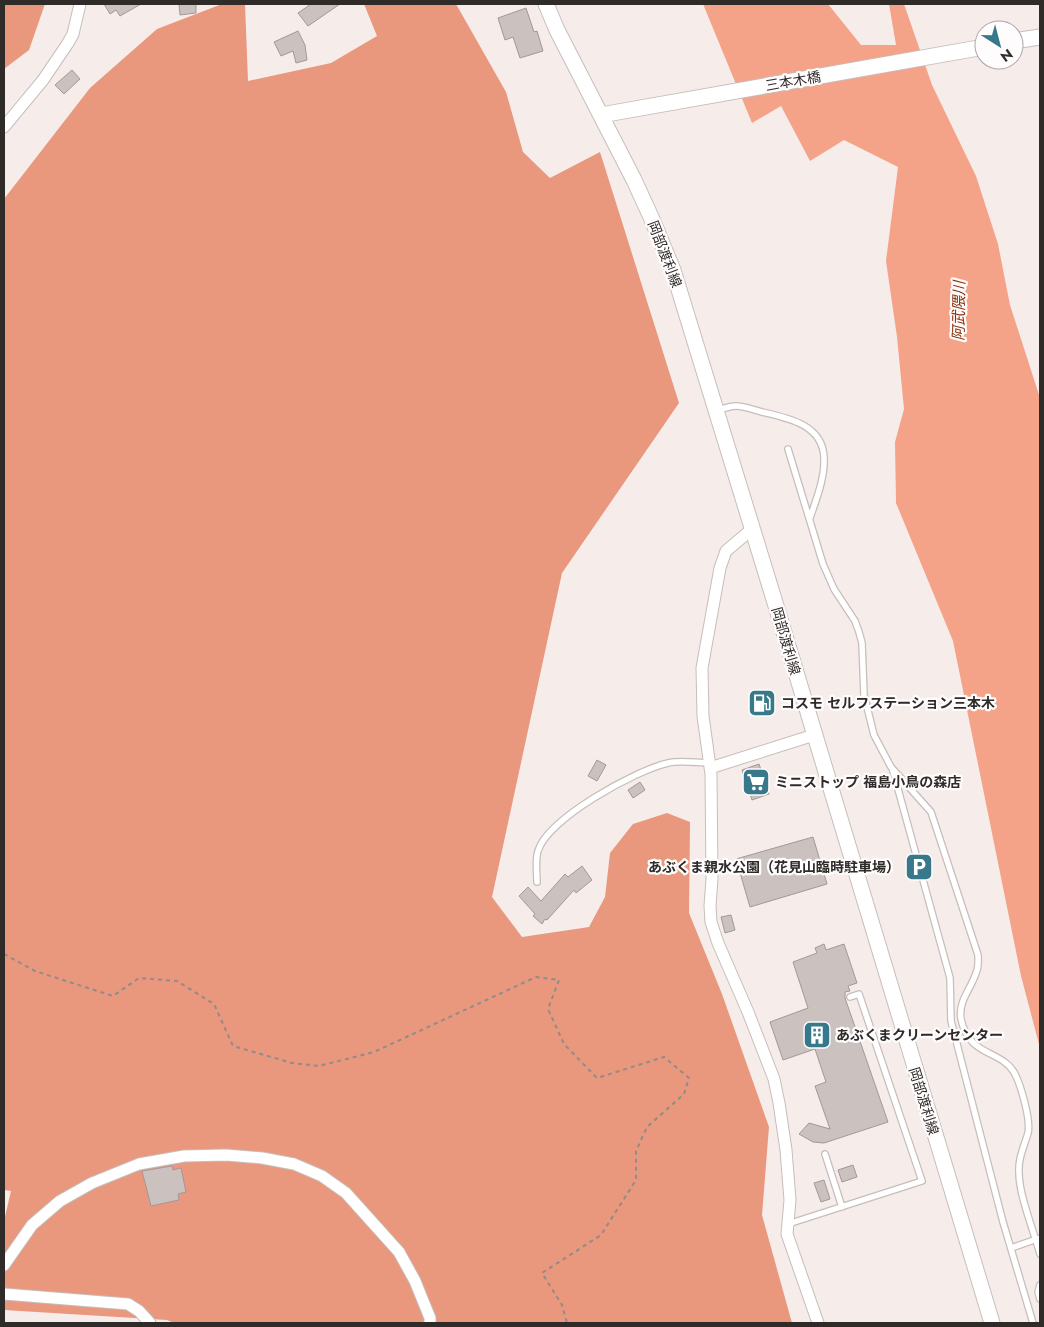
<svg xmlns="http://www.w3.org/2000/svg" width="1044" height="1327" font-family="Jost,'Noto Sans JP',sans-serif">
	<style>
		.forest { fill: #e9977d }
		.water { fill: #f5a388 }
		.building { fill: #cbc2c0; stroke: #a19997 }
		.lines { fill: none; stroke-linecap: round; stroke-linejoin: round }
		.lane-casing { stroke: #c6bebb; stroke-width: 8 }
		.street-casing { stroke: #c6bebb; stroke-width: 13 }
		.secondary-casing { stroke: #c6bebb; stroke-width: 17 }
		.path { stroke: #918b89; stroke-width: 2; stroke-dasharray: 4 4; stroke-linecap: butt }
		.lane { stroke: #fff; stroke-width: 5.5 }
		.street { stroke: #fff; stroke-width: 11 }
		.secondary { stroke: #fff; stroke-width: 15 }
		.labels { text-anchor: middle; stroke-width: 4.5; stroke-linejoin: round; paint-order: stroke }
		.street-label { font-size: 14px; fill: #2e2b29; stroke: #fefcfc }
		.poi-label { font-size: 14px; font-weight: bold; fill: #2e2b29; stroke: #fefcfc; text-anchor: start }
		.water-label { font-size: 15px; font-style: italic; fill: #8a2c05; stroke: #fefcfc }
	</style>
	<rect width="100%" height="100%" fill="#f6edeb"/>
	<path class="forest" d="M4 4H45L29 50 4 69Z
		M222 4H245L248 81 331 63 377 36 364 4H456L506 92 523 152 550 178 600 152 679 403 562 573 492 897 522 937 589 927 605 897 610 853 633 824 667 813 690 822 689 913 722 994 769 1127 762 1215 792 1323H174L167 1320 4 1310V1221L11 1191 4 1190V199L90 88 157 29Z"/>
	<path class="water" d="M703 4H828L861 45H896L889 4H904L932 85 976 176 998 244 1010 305 1040 398V1048L1021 976 953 641 896 503 895 442 904 409 897 337 886 261 898 167 844 140 810 161 781 106 752 123Z"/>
	<path class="building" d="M104 4H141L120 16 116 10 110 14Z
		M179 4H196V13L180 15Z
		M311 4H340L308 26 298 13Z
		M526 8 534 32 537 31 543 51 520 58 513 37 505 40 498 18Z
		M298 31 305 45 307 60 296 63 293 51 281 56 274 42Z
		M72 70 80 79 64 94 55 85Z
		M597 760 606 765 597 781 588 776Z
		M759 764 769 794 752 800 742 770Z
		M640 782 645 790 633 798 628 790Z
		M813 837 827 884 750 907 736 859Z
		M582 866 592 880 576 893 574 890 547 920 545 919 542 924 533 916 535 914 519 896 528 887 541 901 565 874 568 877Z
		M731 915 735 930 725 933 721 917Z
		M824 944 826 950 844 944 857 983 848 986 850 991 845 992V998L888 1122 824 1143 813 1142 799 1134 809 1123 830 1129 815 1086 826 1082 815 1049 783 1060 770 1022 808 1008 793 962 817 953 815 948Z
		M853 1165 857 1177 842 1182 838 1170Z
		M172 1166 173 1170 181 1168 186 1192 178 1194 179 1200 151 1206 142 1171Z
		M824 1180 830 1199 821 1202 814 1183Z"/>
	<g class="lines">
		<g class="lane-casing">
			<path id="lane" d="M717 410C723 409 730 406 736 406 744 406 754 410 762 412 789 418 823 425 824 458 825 478 816 500 810 518
				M788 449 823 564 834 589 855 621 859 632 862 643 864 695 874 735 891 767 931 812 978 955C978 961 979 967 976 973 971 989 958 1001 961 1019 969 1058 1002 1049 1015 1074 1021 1086 1031 1120 1028 1133 1024 1147 1018 1158 1019 1173 1019 1195 1034 1232 1040 1254
				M893 771 950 978 951 1021 1003 1222 1033 1323
				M537 882C537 873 535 860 538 851 547 819 636 770 668 763 680 760 697 763 710 763
				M825 1154 842 1207
				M788 1224 922 1181 859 994 850 997
				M1011 1248 1040 1238
				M1040 1285 1038 1292 1040 1299"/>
		</g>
		<g class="street-casing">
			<path id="street" d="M4 127 43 80 68 43 73 34 80 4
				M752 529 726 551 720 568 702 668 703 716 711 774 712 879 710 906 711 922 718 943 748 1012 774 1079 779 1103 786 1150 790 1200 787 1234 818 1323
				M710 768 814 735
				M4 1265 32 1225 60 1201 92 1183 139 1164 184 1156 226 1155 262 1158 294 1164 322 1176 346 1193 399 1252 415 1281 430 1318V1323
				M4 1294 128 1304 139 1311 150 1323"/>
		</g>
		<g class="secondary-casing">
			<path id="secondary" d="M546 4 557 30 634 180 651 217 673 270 773 596 992 1323
				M1014 41 1040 37
				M601 115 984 47"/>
		</g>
		<path class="path" d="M4 954 35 971 113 996 139 978 177 981 214 1004 233 1046 292 1063 319 1066 374 1052 536 977 559 980 548 1009 564 1044 597 1078 664 1057 689 1078 684 1094 647 1127 636 1151V1180L601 1235 542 1273 562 1305 567 1323"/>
		<use href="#lane" class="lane"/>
		<use href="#street" class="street"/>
		<use href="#secondary" class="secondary"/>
	</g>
	<defs>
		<g id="fuel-square" transform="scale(1.4375)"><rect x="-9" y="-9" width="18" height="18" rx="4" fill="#37798b" stroke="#fefcfc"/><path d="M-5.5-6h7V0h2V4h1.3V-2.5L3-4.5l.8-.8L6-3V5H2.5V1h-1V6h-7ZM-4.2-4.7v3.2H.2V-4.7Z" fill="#fff"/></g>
		<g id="supermarket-square" transform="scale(1.4375)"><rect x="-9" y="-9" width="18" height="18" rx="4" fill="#37798b" stroke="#fefcfc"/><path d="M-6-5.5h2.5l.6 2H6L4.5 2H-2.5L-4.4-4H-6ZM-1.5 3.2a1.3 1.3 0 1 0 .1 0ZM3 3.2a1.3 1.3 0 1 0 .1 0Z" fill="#fff"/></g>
		<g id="parking-square" transform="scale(1.4375)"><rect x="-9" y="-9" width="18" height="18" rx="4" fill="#37798b" stroke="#fefcfc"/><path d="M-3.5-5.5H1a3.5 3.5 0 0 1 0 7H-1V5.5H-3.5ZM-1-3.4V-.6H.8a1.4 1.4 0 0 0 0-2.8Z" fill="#fff"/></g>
		<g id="building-square" transform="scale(1.4375)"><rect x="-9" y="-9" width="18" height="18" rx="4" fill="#37798b" stroke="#fefcfc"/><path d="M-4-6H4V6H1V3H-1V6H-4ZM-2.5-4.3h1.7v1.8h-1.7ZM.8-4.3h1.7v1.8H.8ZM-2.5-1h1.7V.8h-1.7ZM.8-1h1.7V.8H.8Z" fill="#fff"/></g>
	</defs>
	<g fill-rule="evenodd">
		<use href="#fuel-square" x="762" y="703"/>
		<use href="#supermarket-square" x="756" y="782"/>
		<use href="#parking-square" x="919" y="867"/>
		<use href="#building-square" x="817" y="1035"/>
	</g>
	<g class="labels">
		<g class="street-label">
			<text transform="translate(793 81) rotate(-10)" y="5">三本木橋</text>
			<text transform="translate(665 254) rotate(69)" y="5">岡部渡利線</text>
			<text transform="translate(786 641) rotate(74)" y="5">岡部渡利線</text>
			<text transform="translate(924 1101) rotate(73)" y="5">岡部渡利線</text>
		</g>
		<g class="poi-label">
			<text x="781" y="708">コスモ セルフステーション三本木</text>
			<text x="775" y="787">ミニストップ 福島小鳥の森店</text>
			<text x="900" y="872" text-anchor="end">あぶくま親水公園（花見山臨時駐車場）</text>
			<text x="836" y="1040">あぶくまクリーンセンター</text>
		</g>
		<g class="water-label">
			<text transform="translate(959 311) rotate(-89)" y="5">阿武隈川</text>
		</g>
	</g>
	<rect width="1044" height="1327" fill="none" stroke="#2e2b29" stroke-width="10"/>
	<g transform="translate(999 45) rotate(144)"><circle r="24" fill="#fefcfc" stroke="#aba8a8"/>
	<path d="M0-4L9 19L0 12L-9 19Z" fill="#37798b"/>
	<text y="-8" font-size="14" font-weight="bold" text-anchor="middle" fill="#2e2b29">N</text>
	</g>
</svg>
